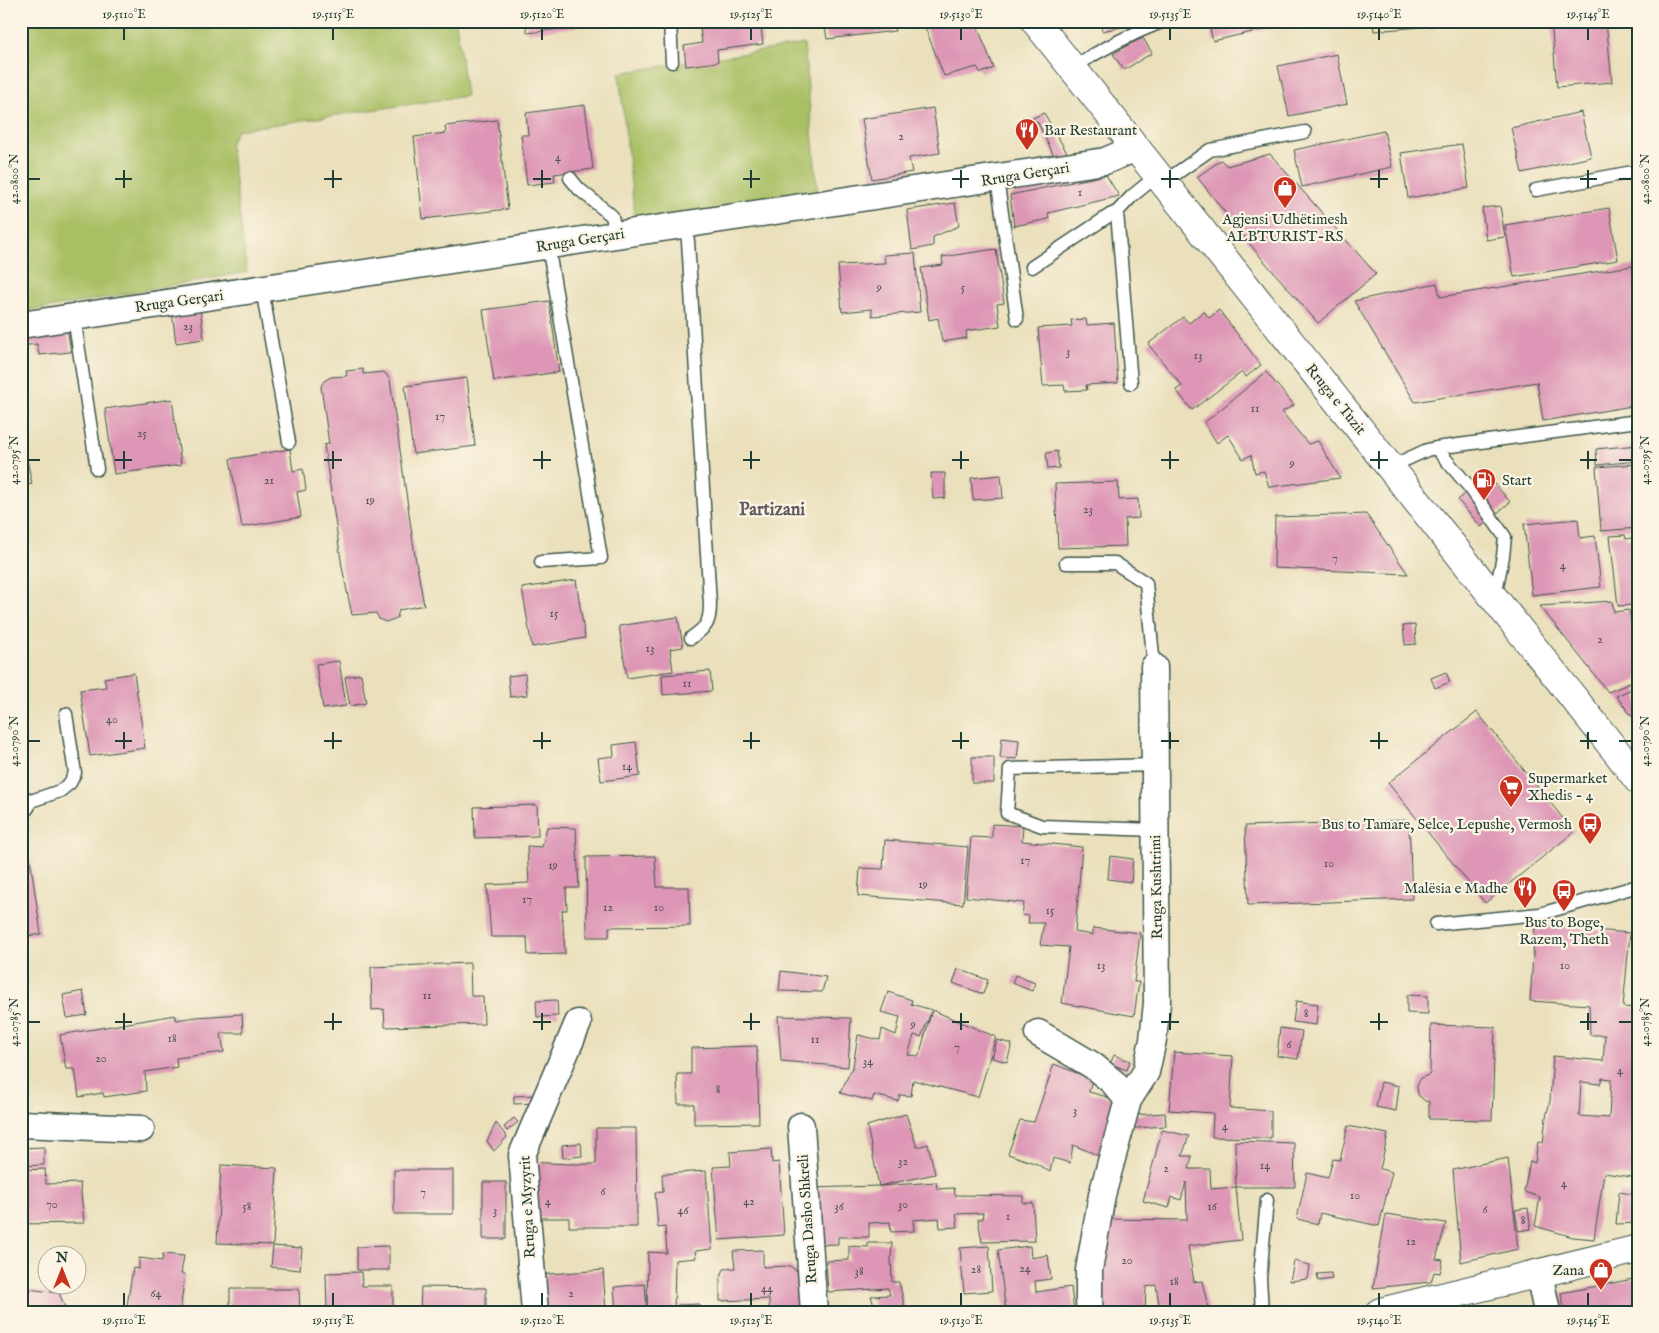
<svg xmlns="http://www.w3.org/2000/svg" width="1659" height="1333" font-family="'IM FELL English',serif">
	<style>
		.green { fill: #a9bf64; stroke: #647e4c }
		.building { fill: #dd96b5; fill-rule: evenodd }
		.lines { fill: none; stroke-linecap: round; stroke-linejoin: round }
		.service-casing { stroke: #3d5548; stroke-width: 15 }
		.minor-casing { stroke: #3d5548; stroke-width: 29 }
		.secondary-casing { stroke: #3d5548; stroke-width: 30 }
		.primary-casing { stroke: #3d5548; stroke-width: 30 }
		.service { stroke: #fff; stroke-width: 12 }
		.minor { stroke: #fff; stroke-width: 26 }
		.secondary { stroke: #fff; stroke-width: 28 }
		.primary { stroke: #fff; stroke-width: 28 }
		.ticks { fill: none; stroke: #1f3d34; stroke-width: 2 }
		.labels { text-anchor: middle; stroke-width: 4.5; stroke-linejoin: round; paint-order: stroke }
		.number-label { font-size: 12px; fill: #4e5354 }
		.poi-label { font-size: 15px; fill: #1f3d34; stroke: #fcf5e5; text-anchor: start }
		.street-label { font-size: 15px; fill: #1f3d34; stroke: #fcf5e5 }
		.quarter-label { font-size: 18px; font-weight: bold; fill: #625c61; stroke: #fcf5e5 }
		.neatline { fill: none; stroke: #1f3d34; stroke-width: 2 }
		.ticks-label { font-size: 12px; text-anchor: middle; fill: #1f3d34 }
	</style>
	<rect width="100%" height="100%" fill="#fcf5e5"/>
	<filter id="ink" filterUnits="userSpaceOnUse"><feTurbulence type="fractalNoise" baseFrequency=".02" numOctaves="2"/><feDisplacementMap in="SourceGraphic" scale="10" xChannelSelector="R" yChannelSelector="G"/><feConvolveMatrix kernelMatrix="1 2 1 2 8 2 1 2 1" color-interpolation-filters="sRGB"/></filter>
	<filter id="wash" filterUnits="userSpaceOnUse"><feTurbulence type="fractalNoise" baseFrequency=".0096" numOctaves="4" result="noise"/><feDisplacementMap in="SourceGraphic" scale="20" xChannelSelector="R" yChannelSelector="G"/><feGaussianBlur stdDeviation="1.12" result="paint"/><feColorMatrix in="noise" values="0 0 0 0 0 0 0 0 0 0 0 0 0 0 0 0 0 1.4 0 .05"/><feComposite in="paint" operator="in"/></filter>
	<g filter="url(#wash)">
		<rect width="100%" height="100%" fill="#eae0bc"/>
		<path class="green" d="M21 21H456L466 96 237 130 230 144 247 272 54 307 21 311Z
			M804 44 818 196 635 220 619 73Z"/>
		<g id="blocks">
			<path class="building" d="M526 21H576L577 27 527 33Z
				M699 21H760L763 44 717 50 718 62 686 66 684 46 702 43Z
				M824 21H893L895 31 827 39Z
				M956 21H975L994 68 981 73 977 67 944 76 925 27Z
				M1100 21H1140V23L1102 31Z
				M1208 21H1287V24L1213 41Z
				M1373 21H1443V25L1374 31Z
				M1551 21H1606L1612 82 1557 87Z
				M1143 38 1152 53 1124 70 1113 54 1130 44Z
				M1337 54 1347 104 1289 116 1278 66Z
				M585 105 593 169 554 174 555 182 527 185 521 135H528L526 113Z
				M933 108 940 153 909 158 912 172 872 179 862 119Z
				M1581 112 1591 157 1522 173 1511 128Z
				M1044 113 1070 158 1056 160 1037 121 1033 122V118Z
				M497 120 508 209 423 219 414 137 446 133 445 126Z
				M1384 131 1392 167 1302 187 1294 150Z
				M1462 144 1469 188 1408 198 1401 153Z
				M1270 154 1376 274 1318 323 1257 253 1197 177 1221 160 1227 166Z
				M1106 175 1119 196 1048 213 1049 219 1014 226 1010 195Z
				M955 203 959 226 933 237V246L912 250 907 210Z
				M1500 206 1505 237 1486 240 1482 208Z
				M1609 208 1618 260 1514 277 1505 225Z
				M996 249 1004 303 997 304 1000 326 966 331 967 338 942 342 938 318 929 320 921 268 943 265 942 257Z
				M915 253 920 312 872 316V309L842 312 838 265 885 263 884 255Z
				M1638 265V405L1543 421 1537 382 1415 402 1354 301 1437 283 1440 297Z
				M549 301 559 372 494 381 483 310Z
				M200 308 204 339 176 343 172 312Z
				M1219 310 1261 365 1246 377 1242 372 1192 410 1176 390 1182 386 1148 344 1183 317 1189 323 1204 311 1209 318Z
				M1086 319 1087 325 1114 323 1118 383 1086 385 1087 390 1065 391 1064 385 1043 386 1038 328 1072 326 1071 320Z
				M67 328 71 352 39 355 37 344 21 346V333Z
				M363 369V374L383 372 386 374 390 380 415 556 424 605 399 610 397 618 386 622 379 619 376 613 352 615 342 567 324 445 329 444 321 386 324 381 331 377 347 376 346 371Z
				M1266 372 1294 405 1282 412 1308 444 1318 441 1340 478 1269 487 1264 471 1255 473 1251 455 1243 459 1228 435 1217 443 1204 423Z
				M467 378 475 446 413 454 405 386Z
				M172 399 181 465 114 474 105 409Z
				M21 430 32 484 21 486Z
				M1638 445V461L1597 465 1596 449Z
				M290 449 293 471 303 469 306 490 297 492 301 517 242 527 230 459Z
				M1057 451 1059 468 1048 469 1046 453Z
				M1638 464V528L1601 531 1596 467Z
				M931 473H945V498L933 499Z
				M1487 474 1510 502 1481 527 1458 500Z
				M1001 475 1003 498 973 500 971 478Z
				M1118 482 1119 500 1138 499 1139 518 1125 519 1126 546 1058 548 1055 484Z
				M1366 514 1408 574 1274 568 1275 517Z
				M1578 519 1580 538 1595 536 1601 587 1532 595 1524 524Z
				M1625 535 1626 539 1638 537V629L1633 605 1618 606 1610 536Z
				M576 580 585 638 532 647 522 588Z
				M1612 601 1614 612 1629 610 1638 666V680L1608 692 1540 606Z
				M678 617 683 647 670 649 673 671 627 678 619 626Z
				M1415 625 1416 644 1405 645 1403 626Z
				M339 661 346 706 323 709 316 664Z
				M710 671 712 691 663 695 662 675Z
				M1446 672 1450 682 1435 688 1431 678Z
				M134 673 145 748 90 756 80 690 106 687 104 678Z
				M361 674 366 703 350 706 345 677Z
				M525 674 527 695 510 697 508 676Z
				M1638 686V724L1616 696Z
				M1477 712 1574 832 1485 903 1388 783Z
				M1002 738 1019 740 1017 759 1000 758Z
				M636 742 640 776 601 781 598 758 614 756 613 745Z
				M972 757H994V783H972Z
				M537 805 538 836 475 838 474 807Z
				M1409 820 1412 899 1248 905 1245 826Z
				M992 824 1023 826 1022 841 1082 847 1075 932 1093 935V928L1140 933 1134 982H1139L1134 1016 1062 1003 1069 947 1040 945 1044 923H1028L1029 916 1022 915 1024 903 966 897 971 837 992 838Z
				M547 827 576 828 579 888H566L567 910H562L565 954 528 955 527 937H491L487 885 529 883 527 846 542 847Z
				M885 840 968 847 963 904 858 896 860 868 883 869Z
				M655 856 657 887H689L690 926 609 927V937H587L586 857Z
				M1110 856 1133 859 1131 882 1108 879Z
				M30 859 41 934 21 937V861Z
				M1535 925 1630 933 1623 1007 1638 1008V1178L1604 1173 1594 1239 1573 1237 1535 1226 1540 1197 1524 1192 1530 1161 1535 1163 1538 1142 1543 1143 1546 1117 1550 1101 1553 1056 1603 1061 1605 1035H1590L1589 1005 1530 1001ZM1602 1078 1611 1079 1609 1118 1579 1116 1581 1082 1600 1084Z
				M470 963 471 996H483L484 1024 385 1027 384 1009 372 1010 371 967Z
				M958 969 988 980 983 994 953 983Z
				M781 971 826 977 822 992 779 991Z
				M1015 975 1035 983 1032 991 1012 983Z
				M83 991 87 1015 67 1018 63 995Z
				M888 992 912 1000 911 1004 932 1010 996 1037 978 1097 913 1080 911 1096 900 1095 898 1101 874 1095 872 1101 840 1093 853 1066 858 1035 880 1040 882 1029 896 1035 900 1017 881 1012ZM932 1010 919 1056 908 1055 914 1035 921 1037Z
				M1407 995 1428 996V1014L1407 1013Z
				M557 1000 558 1016 537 1017 536 1001Z
				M1296 1001 1318 1004 1316 1025 1293 1022Z
				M242 1014 243 1033H221L224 1052 176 1058 177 1067 145 1072 146 1091 104 1097 103 1093 79 1097 75 1069H66L60 1035 175 1015 176 1020 196 1017Z
				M778 1016 851 1018 848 1067 781 1061Z
				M1431 1025 1495 1027 1492 1120 1429 1119V1102L1425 1101 1418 1095 1417 1086 1421 1078 1430 1074Z
				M1280 1028 1302 1031 1298 1059 1277 1056Z
				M997 1040 1012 1044 1007 1062 992 1058Z
				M757 1046 759 1123 694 1124V1104H678L677 1074H691V1048Z
				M1174 1052 1233 1056 1230 1108 1271 1111V1138L1212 1137 1213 1113 1169 1110Z
				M1114 1055 1130 1061 1127 1070 1110 1064Z
				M1054 1064 1092 1079 1089 1092 1115 1099 1100 1156 1073 1145 1070 1163 1053 1158 1050 1172 1037 1164 1008 1154 1020 1120 1034 1122Z
				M1381 1082 1399 1086 1396 1111 1376 1107Z
				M537 1095V1103L514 1104V1096Z
				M1165 1113 1166 1126 1135 1128 1134 1115Z
				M906 1114 917 1147 928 1144 935 1174 879 1186 936 1182 937 1189 954 1188 955 1195 1023 1196V1203H1033L1035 1241 982 1242 978 1219H982L983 1213 956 1214 958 1227 940 1228 939 1218 913 1220 914 1231 891 1232 890 1222 869 1223V1237H838V1244L811 1245 809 1188 879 1186 867 1126Z
				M514 1118 518 1122 507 1131 504 1127Z
				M496 1123 507 1137 494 1151 487 1141Z
				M1348 1126 1388 1134 1380 1169 1392 1172 1379 1226 1320 1213 1318 1224 1297 1219 1307 1173 1328 1178 1333 1159 1340 1160Z
				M596 1128H636L637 1227H569V1218H530L529 1162 568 1164H596Z
				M1162 1130 1189 1136 1182 1156H1192L1189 1169H1210L1211 1189 1236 1187 1235 1141 1294 1143 1295 1187H1236L1241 1240 1188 1246 1194 1282 1202 1281 1209 1312H1170L1169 1304 1159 1305 1156 1285 1146 1287 1145 1312H1100L1104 1219 1187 1220 1186 1182 1181 1200 1172 1197 1169 1208 1143 1201Z
				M581 1143 582 1156 563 1158 562 1145Z
				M44 1147V1165L21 1166V1148Z
				M771 1149 772 1163 779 1162 784 1235 719 1240 713 1167 731 1166 730 1152Z
				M1508 1158 1518 1249 1461 1262 1453 1170Z
				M221 1165 277 1168 273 1245 217 1243Z
				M45 1169 46 1184 80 1183 84 1223 21 1224V1170Z
				M394 1170H453V1214H394Z
				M706 1171 712 1249 695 1251 696 1258 675 1260 674 1312H647L648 1252 667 1253 665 1227 658 1228 655 1193 663 1192 662 1174Z
				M483 1182H506V1239H483Z
				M1619 1192 1638 1195V1223L1616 1224Z
				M1528 1208 1531 1229 1518 1231 1515 1210Z
				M1386 1214 1446 1223 1436 1259 1443 1260 1440 1273 1434 1272 1431 1282 1373 1288Z
				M868 1243H892L891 1258 892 1282H899L906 1312H876L871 1296 890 1295 888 1288 828 1292 826 1261 849 1260V1246L868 1247Z
				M273 1246 302 1248 300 1270 271 1267Z
				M389 1246V1270H357V1247Z
				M989 1246 992 1291 964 1293 960 1248Z
				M1030 1246 1031 1258 1048 1255 1051 1279 1035 1281 1036 1292 1071 1287 1074 1312H1006L998 1250Z
				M763 1250V1267L790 1266 798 1272 800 1278 801 1312H769V1299L720 1301V1279L724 1269 735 1268 733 1251Z
				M163 1254 184 1256 181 1274H185L180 1312H126L133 1268 139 1269V1258L162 1261Z
				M1294 1261 1310 1265 1308 1279 1290 1281Z
				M603 1270 606 1312H539L537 1275Z
				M361 1272 362 1286H393V1312H327L326 1273Z
				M1331 1273 1332 1279 1318 1281 1317 1274Z
				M1638 1278V1312H1565L1561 1293Z
				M645 1284 647 1312H616L614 1287Z
				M421 1287 486 1288V1312H420Z
				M21 1288 59 1293 67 1312H21Z
				M230 1289H299L300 1312H230Z
				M699 1304 700 1312H679L678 1305Z"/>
		</g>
	</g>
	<g filter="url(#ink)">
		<use href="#blocks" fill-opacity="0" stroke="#3d5548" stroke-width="1"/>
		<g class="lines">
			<g class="service-casing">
				<path id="service" d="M670 21 672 62
					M1072 68C1103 48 1130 34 1164 21
					M570 178 579 189 612 216 616 235
					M997 178 1017 319
					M1164 182 1210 150 1305 132
					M1536 190 1638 171
					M685 224 688 241 710 604C710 624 706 627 691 638
					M1032 267 1110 215 1117 212
					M262 289 289 442
					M74 317 97 469
					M1131 383 1117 212 1132 196 1158 175
					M1436 448 1471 489 1505 537 1503 556 1495 596
					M1390 467 1427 450 1436 448 1638 421
					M541 562 601 558 548 245
					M1066 563H1115L1146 583 1154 667
					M1155 765 1010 769 1007 813 1042 826 1156 830
					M22 804 60 791 70 783 75 773 66 714
					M1436 924 1540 914 1638 886
					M1262 1312 1260 1278 1267 1200"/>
			</g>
			<g class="minor-casing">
				<path id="minor" d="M21 325 1105 161 1136 148
					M21 804H22
					M1038 1033 1092 1065 1113 1082 1128 1100
					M21 1124 141 1129
					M801 1126 814 1312
					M1539 1273 1547 1312
					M535 1312 522 1155 578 1023
					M1090 1312 1089 1300V1270L1102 1195 1128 1100 1146 1072 1153 1040 1157 1003 1154 667"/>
			</g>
			<g class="secondary-casing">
				<path id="secondary" d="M1380 1312 1638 1249"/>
			</g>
			<g class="primary-casing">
				<path id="primary" d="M1035 21 1619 755 1638 780"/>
			</g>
			<use href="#service" class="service"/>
			<use href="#minor" class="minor"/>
			<use href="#secondary" class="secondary"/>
			<use href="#primary" class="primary"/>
		</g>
	</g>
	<path class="ticks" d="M124 28V40M333 28V40M542 28V40M751 28V40M961 28V40M1170 28V40M1379 28V40M1588 28V40M124 170V188M333 170V188M542 170V188M751 170V188M961 170V188M1170 170V188M1379 170V188M1588 170V188M28 179H40M115 179H132M324 179H342M533 179H551M743 179H760M952 179H969M1161 179H1179M1370 179H1388M1580 179H1597M1619 179H1632M124 451V469M333 451V469M542 451V469M751 451V469M961 451V469M1170 451V469M1379 451V469M1588 451V469M28 460H40M115 460H132M324 460H342M533 460H551M743 460H760M952 460H969M1161 460H1179M1370 460H1388M1580 460H1597M1619 460H1632M124 732V749M333 732V749M542 732V749M751 732V749M961 732V749M1170 732V749M1379 732V749M1588 732V749M28 741H40M115 741H132M324 741H342M533 741H551M743 741H760M952 741H969M1161 741H1179M1370 741H1388M1580 741H1597M1619 741H1632M124 1013V1030M333 1013V1030M542 1013V1030M751 1013V1030M961 1013V1030M1170 1013V1030M1379 1013V1030M1588 1013V1030M28 1022H40M115 1022H132M324 1022H342M533 1022H551M743 1022H760M952 1022H969M1161 1022H1179M1370 1022H1388M1580 1022H1597M1619 1022H1632M124 1293V1306M333 1293V1306M542 1293V1306M751 1293V1306M961 1293V1306M1170 1293V1306M1379 1293V1306M1588 1293V1306"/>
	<defs>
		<g id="restaurant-pin" transform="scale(1.25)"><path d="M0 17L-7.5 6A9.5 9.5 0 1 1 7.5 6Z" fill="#c8321e" stroke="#fcf5e5"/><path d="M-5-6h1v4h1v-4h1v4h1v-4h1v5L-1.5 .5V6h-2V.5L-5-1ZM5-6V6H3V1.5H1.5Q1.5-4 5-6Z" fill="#fff"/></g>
		<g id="shop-pin" transform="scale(1.25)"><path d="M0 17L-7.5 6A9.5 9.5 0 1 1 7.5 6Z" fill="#c8321e" stroke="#fcf5e5"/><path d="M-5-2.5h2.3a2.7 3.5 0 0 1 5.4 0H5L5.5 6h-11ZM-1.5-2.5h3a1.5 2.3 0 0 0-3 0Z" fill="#fff"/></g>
		<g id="fuel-pin" transform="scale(1.25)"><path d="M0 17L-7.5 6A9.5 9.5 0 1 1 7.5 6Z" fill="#c8321e" stroke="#fcf5e5"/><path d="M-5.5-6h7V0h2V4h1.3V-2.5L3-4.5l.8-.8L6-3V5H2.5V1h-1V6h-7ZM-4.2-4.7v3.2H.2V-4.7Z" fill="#fff"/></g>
		<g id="supermarket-pin" transform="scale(1.25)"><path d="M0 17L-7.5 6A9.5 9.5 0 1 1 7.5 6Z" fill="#c8321e" stroke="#fcf5e5"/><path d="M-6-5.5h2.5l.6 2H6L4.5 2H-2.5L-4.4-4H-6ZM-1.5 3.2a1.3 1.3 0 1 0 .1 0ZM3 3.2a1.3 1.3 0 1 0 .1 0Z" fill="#fff"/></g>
		<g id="bus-pin" transform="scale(1.25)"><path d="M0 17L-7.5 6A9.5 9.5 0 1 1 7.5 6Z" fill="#c8321e" stroke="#fcf5e5"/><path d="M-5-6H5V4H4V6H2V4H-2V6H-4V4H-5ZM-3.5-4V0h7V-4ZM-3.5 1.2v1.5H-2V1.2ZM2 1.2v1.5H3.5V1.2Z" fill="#fff"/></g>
	</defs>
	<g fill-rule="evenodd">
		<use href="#restaurant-pin" x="1027" y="130"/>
		<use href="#shop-pin" x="1285" y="188"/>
		<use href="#fuel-pin" x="1484" y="480"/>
		<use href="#supermarket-pin" x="1511" y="787"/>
		<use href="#bus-pin" x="1590" y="824"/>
		<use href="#restaurant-pin" x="1525" y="888"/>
		<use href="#bus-pin" x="1564" y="891"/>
		<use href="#shop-pin" x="1601" y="1270"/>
	</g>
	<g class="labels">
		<g class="number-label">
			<text x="901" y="140">2</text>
			<text x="558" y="161">4</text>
			<text x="1080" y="196">1</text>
			<text x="879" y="291">9</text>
			<text x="963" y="291">5</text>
			<text x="188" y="330">23</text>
			<text x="1068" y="355">3</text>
			<text x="1198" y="359">13</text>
			<text x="1255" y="412">11</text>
			<text x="440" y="420">17</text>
			<text x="142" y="437">25</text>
			<text x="1292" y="467">9</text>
			<text x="269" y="484">21</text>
			<text x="370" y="504">19</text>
			<text x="1088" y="513">23</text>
			<text x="1335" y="562">7</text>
			<text x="1563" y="569">4</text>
			<text x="554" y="617">15</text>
			<text x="1600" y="643">2</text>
			<text x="650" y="652">13</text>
			<text x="687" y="687">11</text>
			<text x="112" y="723">40</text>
			<text x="627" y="770">14</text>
			<text x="1025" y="864">17</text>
			<text x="1329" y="867">10</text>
			<text x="553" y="869">19</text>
			<text x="923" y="888">19</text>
			<text x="527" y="903">17</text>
			<text x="608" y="911">12</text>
			<text x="659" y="911">10</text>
			<text x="1050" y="914">15</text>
			<text x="1101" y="969">13</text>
			<text x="1565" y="969">10</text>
			<text x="427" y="999">11</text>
			<text x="1306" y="1017">8</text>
			<text x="913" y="1028">9</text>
			<text x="172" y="1042">18</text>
			<text x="815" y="1043">11</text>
			<text x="1289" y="1048">6</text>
			<text x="957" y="1051">7</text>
			<text x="101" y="1062">20</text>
			<text x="868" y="1065">34</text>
			<text x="1620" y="1074">4</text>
			<text x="718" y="1093">8</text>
			<text x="1075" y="1114">3</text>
			<text x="1225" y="1130">4</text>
			<text x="903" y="1165">32</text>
			<text x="1265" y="1169">14</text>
			<text x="1166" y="1172">2</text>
			<text x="1564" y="1187">4</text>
			<text x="603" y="1195">6</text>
			<text x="423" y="1196">7</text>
			<text x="1355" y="1199">10</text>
			<text x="548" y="1205">4</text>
			<text x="749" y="1205">42</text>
			<text x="52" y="1208">70</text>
			<text x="903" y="1208">30</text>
			<text x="247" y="1210">58</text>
			<text x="839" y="1210">36</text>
			<text x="1212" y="1210">16</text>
			<text x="1485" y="1213">6</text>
			<text x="495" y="1214">3</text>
			<text x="683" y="1214">46</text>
			<text x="1008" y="1220">1</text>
			<text x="1523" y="1224">8</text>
			<text x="1411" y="1245">12</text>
			<text x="1127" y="1264">20</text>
			<text x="1025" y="1272">24</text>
			<text x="976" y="1273">28</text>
			<text x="859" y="1275">38</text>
			<text x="1174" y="1285">18</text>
			<text x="767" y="1292">44</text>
			<text x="156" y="1297">64</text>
			<text x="571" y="1297">2</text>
		</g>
		<g class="poi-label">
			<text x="1044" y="135">Bar Restaurant</text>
			<text x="1285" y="224" text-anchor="middle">Agjensi Udhëtimesh<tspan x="1285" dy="17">ALBTURIST-RS</tspan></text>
			<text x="1502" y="485">Start</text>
			<text x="1528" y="783">Supermarket<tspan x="1528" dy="17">Xhedis - 4</tspan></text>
			<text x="1572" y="829" text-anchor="end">Bus to Tamare, Selce, Lepushe, Vermosh</text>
			<text x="1508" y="893" text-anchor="end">Malësia e Madhe</text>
			<text x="1564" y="927" text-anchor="middle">Bus to Boge,<tspan x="1564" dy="17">Razem, Theth</tspan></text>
			<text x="1584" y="1275" text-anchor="end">Zana</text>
		</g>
		<g class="street-label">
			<text transform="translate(1025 174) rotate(-9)" y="5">Rruga Gerçari</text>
			<text transform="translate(580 240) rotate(-9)" y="5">Rruga Gerçari</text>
			<text transform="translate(179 301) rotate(-8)" y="5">Rruga Gerçari</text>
			<text transform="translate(1336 399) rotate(51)" y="5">Rruga e Tuzit</text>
			<text transform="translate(1156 887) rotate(-91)" y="5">Rruga Kushtrimi</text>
			<text transform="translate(527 1207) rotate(-93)" y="5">Rruga e Myzyrit</text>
			<text transform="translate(807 1219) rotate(-94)" y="5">Rruga Dasho Shkreli</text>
		</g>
		<g class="quarter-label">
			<text x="772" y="515">Partizani</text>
		</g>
	</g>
	<rect width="1659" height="1333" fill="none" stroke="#fcf5e5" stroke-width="55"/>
	<g transform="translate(62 1270)"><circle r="24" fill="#fcf5e5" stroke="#a4ab9e"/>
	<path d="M0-4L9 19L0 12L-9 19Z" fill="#c8321e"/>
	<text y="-8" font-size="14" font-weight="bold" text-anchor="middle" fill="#1f3d34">N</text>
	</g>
	<rect x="28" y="28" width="1604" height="1278" class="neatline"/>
	<g class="ticks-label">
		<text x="124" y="18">19.5110°E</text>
		<text x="333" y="18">19.5115°E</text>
		<text x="542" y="18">19.5120°E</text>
		<text x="751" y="18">19.5125°E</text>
		<text x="961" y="18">19.5130°E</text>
		<text x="1170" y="18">19.5135°E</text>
		<text x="1379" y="18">19.5140°E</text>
		<text x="1588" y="18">19.5145°E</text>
		<text transform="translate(14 179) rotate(-90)" y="4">42.0800°N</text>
		<text transform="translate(1645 179) rotate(-90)" y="4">42.0800°N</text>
		<text transform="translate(14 460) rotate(-90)" y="4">42.0795°N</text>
		<text transform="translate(1645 460) rotate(-90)" y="4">42.0795°N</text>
		<text transform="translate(14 741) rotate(-90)" y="4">42.0790°N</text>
		<text transform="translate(1645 741) rotate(-90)" y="4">42.0790°N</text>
		<text transform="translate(14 1022) rotate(-90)" y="4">42.0785°N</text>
		<text transform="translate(1645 1022) rotate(-90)" y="4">42.0785°N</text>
		<text x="124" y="1324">19.5110°E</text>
		<text x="333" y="1324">19.5115°E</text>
		<text x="542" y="1324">19.5120°E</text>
		<text x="751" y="1324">19.5125°E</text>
		<text x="961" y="1324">19.5130°E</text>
		<text x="1170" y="1324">19.5135°E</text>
		<text x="1379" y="1324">19.5140°E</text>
		<text x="1588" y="1324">19.5145°E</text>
	</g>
</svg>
